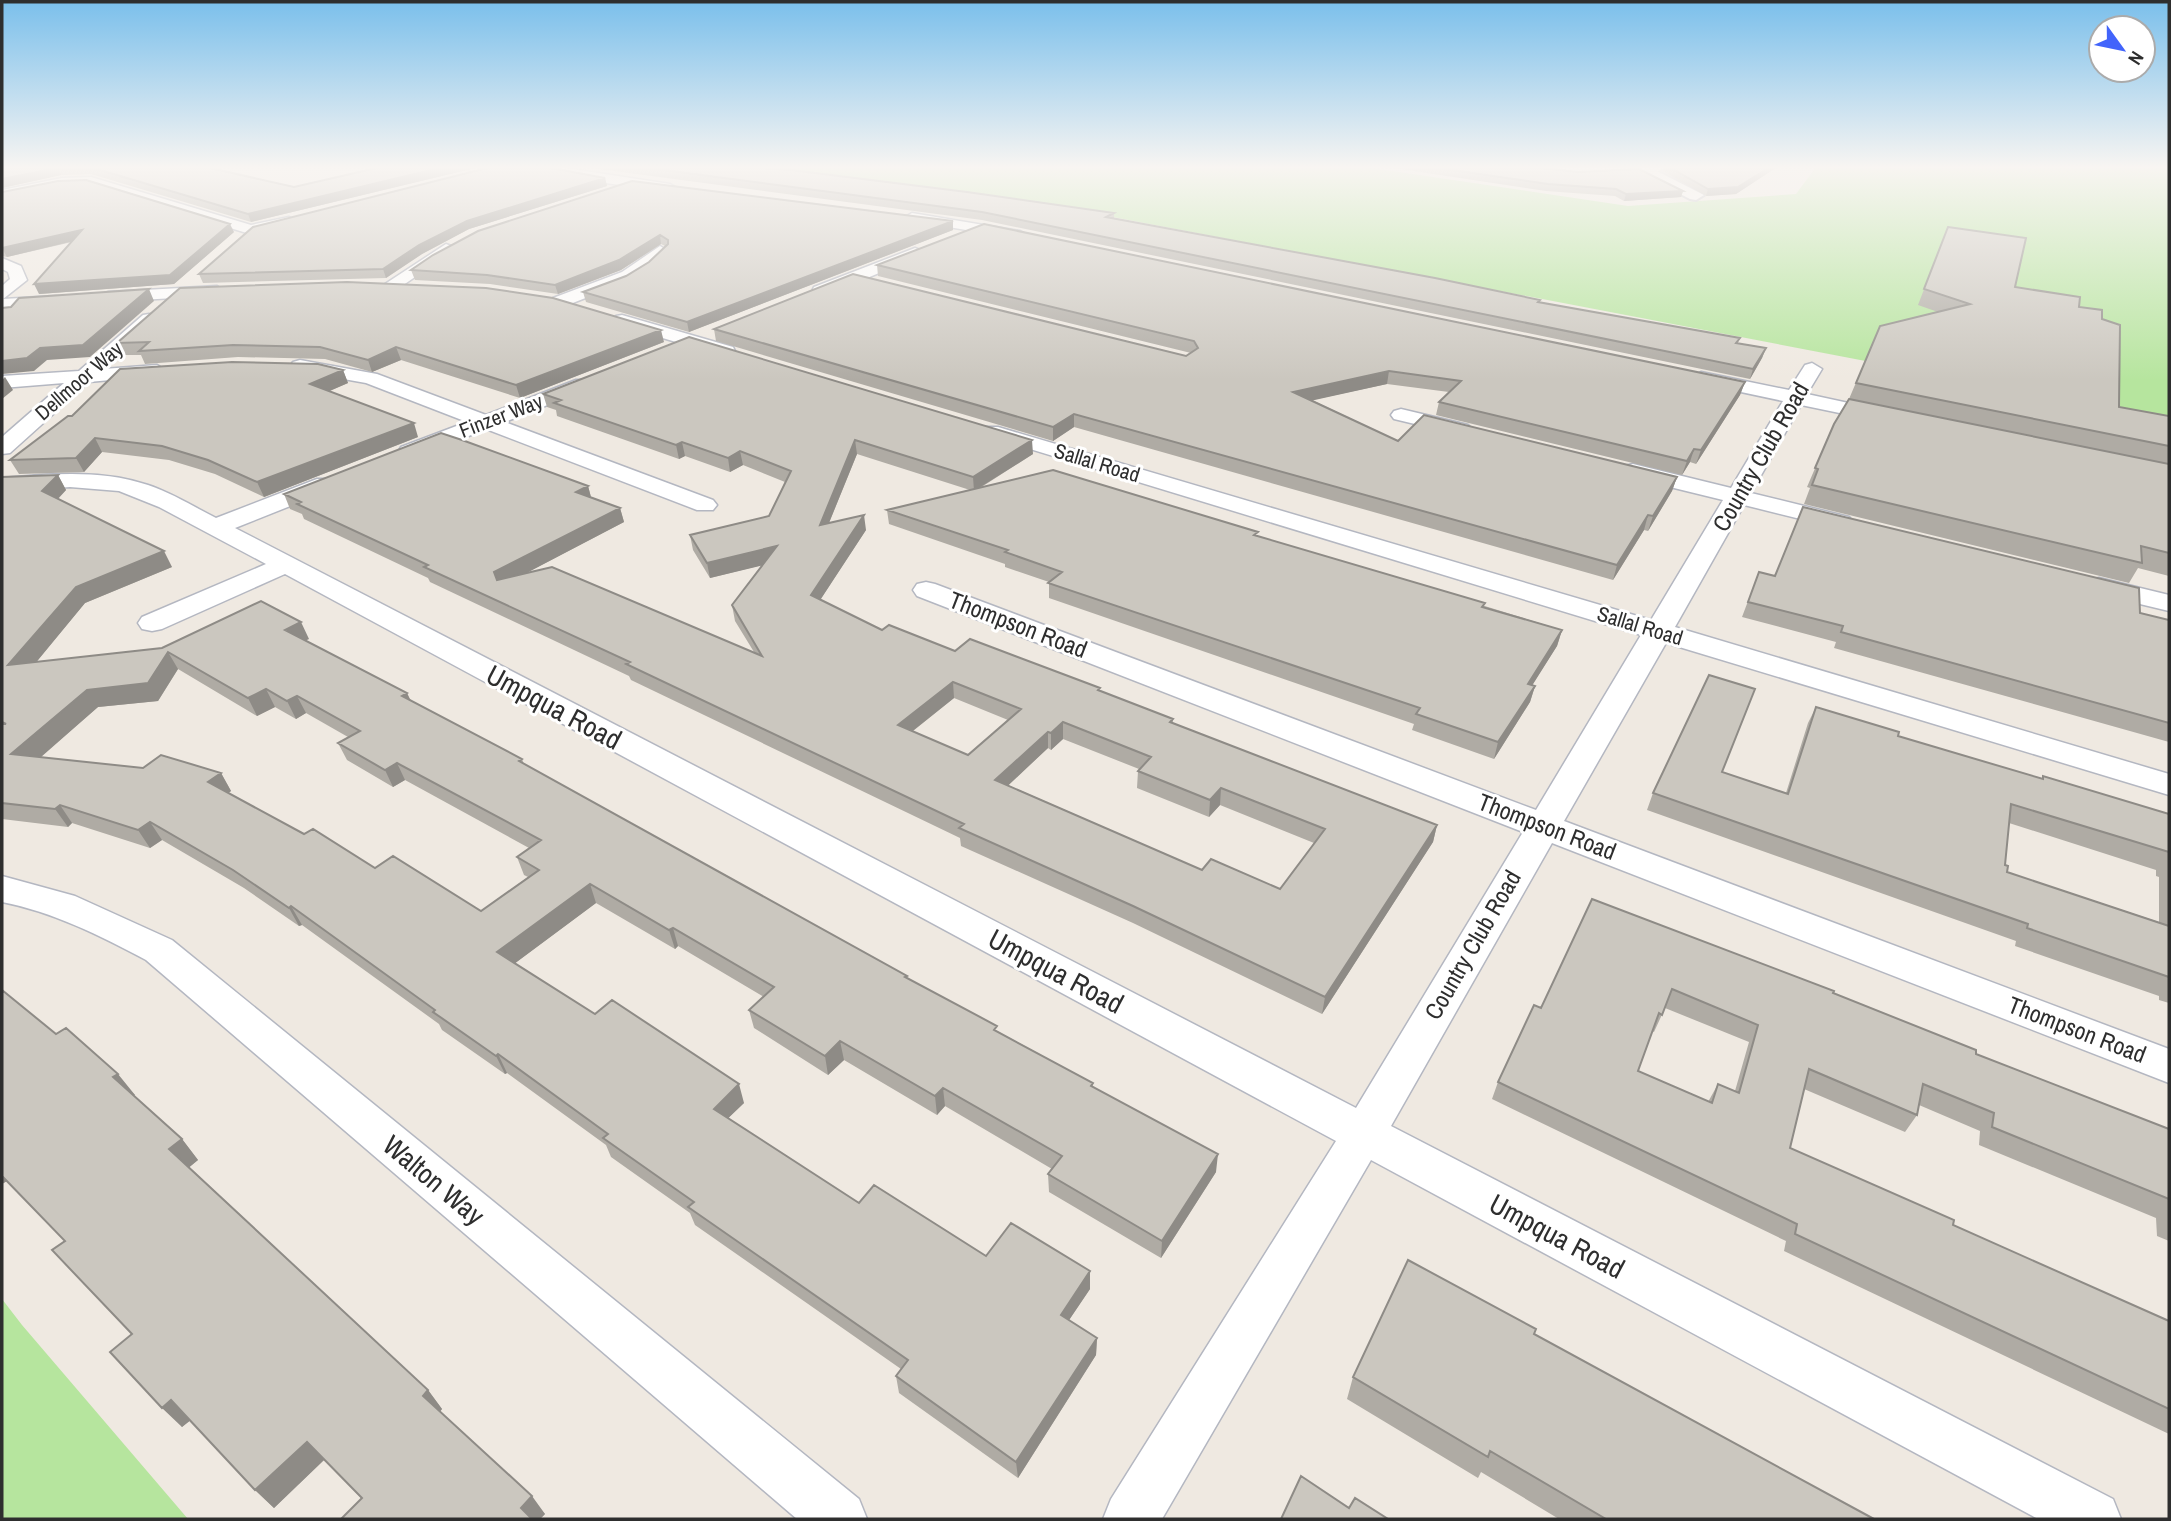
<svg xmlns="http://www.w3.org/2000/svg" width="2171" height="1521" font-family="'Archivo Narrow',sans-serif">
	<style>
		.green { fill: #b6e59e }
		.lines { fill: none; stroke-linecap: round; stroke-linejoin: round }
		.minor-casing { stroke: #b4b7c1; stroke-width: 3 }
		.tertiary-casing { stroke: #b4b7c1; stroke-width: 4 }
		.minor { fill: #fff; fill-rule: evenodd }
		.tertiary { fill: #fff; fill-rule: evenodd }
		.wall { fill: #afaba4; fill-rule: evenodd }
		.shaded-wall { fill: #8e8b86 }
		.building { fill: #cbc7bf; stroke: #8e8b86; stroke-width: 2; fill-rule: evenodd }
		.labels { text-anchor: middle; stroke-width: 6; stroke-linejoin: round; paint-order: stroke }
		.far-street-label { font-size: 21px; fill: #2e2e2e; stroke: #fff }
		.street-label { font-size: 24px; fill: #2e2e2e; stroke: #fff }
		.near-street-label { font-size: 28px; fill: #2e2e2e; stroke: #fff }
	</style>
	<rect width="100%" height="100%" fill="#efe9e1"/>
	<path class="green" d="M746 167H1365L1628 206 1796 194 1816 167H2169V419L1019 199Z
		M2 1299 22 1325 188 1519H2Z"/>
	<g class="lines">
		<g class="minor-casing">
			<path id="minor" d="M534 167H559L670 184 677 188 670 192 577 179Z
				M1526 167H1665L1659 171 1577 176 1532 171Z
				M91 177 251 225 289 217 296 221 294 224 250 234 90 185 62 186 2 198V190L62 178Z
				M912 213 1020 231 1027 235 1020 239 907 220 905 217Z
				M446 244 451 246 454 249 451 252 399 288 393 289 385 284Z
				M660 246 668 251 665 254 634 279 565 306 559 307 550 302 553 298 622 272Z
				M915 248 920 250 923 253 920 256 826 295 820 296 812 291 814 287Z
				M2 258 21 266 27 280 3 299 56 296 62 297 65 301 62 305 2 309V286L10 279 8 272 2 269Z
				M217 286 225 291 223 295 108 302 100 297 108 292Z
				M149 314 155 315 158 319 155 323 103 369 157 365 167 371 164 375 89 382 10 453 2 454V437L64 383 2 388V376L79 371 143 315Z
				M622 315 733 347 735 351 726 357 616 324 613 320 616 316Z
				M300 360 377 374 486 415 576 380H590L593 384 590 388 505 422 713 500 717 505 713 510H697L486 429 417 457H401L398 452 401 447 467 422 366 383 293 370 290 366 293 362Z
				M1812 363 1822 369 1807 394 1890 412 1893 416 1890 420 1883 422 1801 405 1751 493 1849 517 1853 522 1849 527 1841 529 1744 505 1675 627 2169 774V795L1666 643 1564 821 2169 1049V1083L1552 843 1391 1126 2113 1499 2121 1519H2038L1371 1160 1162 1519H1103L1111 1499 1336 1141 285 574 162 629 152 631 142 629 138 623 142 617 266 564 159 507 119 491 70 487 2 492V478C51 474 100 469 148 485 172 493 194 507 216 518L317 479H333L336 484 333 489 235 528 1356 1108 1523 832 917 596 913 590 917 584 926 582 935 584 1536 810 1641 635 984 435 980 431 984 427H998L1651 620 1723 500 1625 476 1622 471 1625 466 1633 464 1731 488 1783 401 1694 382 1691 378 1701 372 1789 390 1805 365Z
				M1401 409 1468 425 1472 429 1468 433 1461 435 1394 419 1391 415 1394 411Z
				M2099 578 2169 595V611L2090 592 2086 586 2090 580Z
				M2 876 75 896 172 940 859 1499 867 1519H797L146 960C99 935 53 912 2 902Z"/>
		</g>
		<g class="tertiary-casing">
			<path id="tertiary" d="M1627 167H1649L1704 195 1696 200 1690 199Z"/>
		</g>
		<use href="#minor" class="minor"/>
		<use href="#tertiary" class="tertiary"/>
	</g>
	<path class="wall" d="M5 167H206L294 187 381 167H479L251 222 91 174 61 175 2 188V168Z
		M584 167H750L1114 213V218L1540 300 1539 302 1740 338 1738 343 1766 348 1762 358 1750 379 982 220Z
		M1387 167H1533L1578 172 1683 191 1681 197 1624 201 1615 196 1546 191Z
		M1664 167H1777L1736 194 1706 196 1663 171Z
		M605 178 607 186 469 229 422 254 386 278 203 283 199 274Z
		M2 192 234 232 174 284 39 294 72 242 7 257 2 256Z
		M953 221V230L689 332 586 302 583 292 626 276 649 262 665 246 661 244 621 270 558 294 490 284 415 280 411 270 478 231Z
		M1948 227 2015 287 2079 307 2102 319 2119 407 2169 416V576L2138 568 2129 583 1804 504 1810 488 1807 487 1834 424 1849 399 1880 326 1938 312 1918 305Z
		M877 265 1745 382 1740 395 1696 464 1690 462 1682 475 1436 415 1439 402 1449 392 1387 384 1312 400 1398 441 1677 477 1672 491 1648 531 1644 530 1613 580 1074 427 1053 441 716 341 714 329 1186 356 1191 353 878 276Z
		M180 288 664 342 520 398 401 360 372 372 325 359 238 357 145 364 141 355H123L117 343Z
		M343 370 348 383 329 391 418 437 264 497 215 474 169 460 102 452 84 472 19 474 10 460 72 416Z
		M543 394 1033 454 980 488 1258 536 1562 630 1557 646 1532 685 1535 686 1530 702 1494 759 1412 730 1414 724 1049 598V582L1005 567V564L889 524 887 510 970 490 857 454 829 523 866 530 820 600 882 630 1100 691 1173 719V723L1437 825 1433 842 1322 1014 1133 923 961 846 960 838 631 680 629 676 430 582 428 578 304 519 302 514 290 509 284 494 588 486 591 497 620 508 624 522 526 573 754 652 735 621 732 605 762 565 710 578 693 550 690 535 769 516 785 482 743 465 730 472 685 456 679 459 557 416 556 410 547 407ZM954 698 1008 720 968 755 913 731ZM1063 739 1139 769 1138 771 1137 788 1209 817 1220 805 1314 843 1280 889 1202 870 1008 785 1048 748 1051 750Z
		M58 475 66 490 58 499 172 567 85 603 36 662 309 639 305 640 407 693 411 701 522 759 524 764 907 976V978L997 1031 1093 1083V1087L1216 1172 1161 1258 1049 1192 1048 1174 1052 1169 945 1106 937 1115 844 1060 828 1075 754 1028 749 1010 764 997 678 946 675 949 596 903 515 963 595 1014 744 1103 728 1118 859 1203 986 1256 1090 1289 1069 1320 1097 1338 1096 1355 1018 1478 899 1393 896 1376 901 1369 695 1225 690 1213 611 1157 606 1145 507 1073 505 1074 442 1030 439 1024 302 925 299 926 244 888 162 840 150 848 72 823 68 827 2 819V477ZM178 669 257 716 275 707 296 719 306 713 348 737 338 743 347 760 393 787 405 780 529 848 517 857 524 875 528 877 481 911 375 868 304 834 228 793 231 791 221 773 143 768 40 757 98 707 158 701Z
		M1759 572 1775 576 2140 613 2169 620V742L1834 648 1836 642 1742 617Z
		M1816 707 1898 736 2042 779 2043 776 2169 814V1003L2159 1000V996L2015 946 2016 941 1647 810 1653 793 1722 772 1786 793 1808 723ZM2009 823 2156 870V876L2159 877V922L2007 872 2005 865Z
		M1592 899 1833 993 1976 1054 2169 1129V1241L2157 1236 2156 1218 1979 1145 1980 1131 1919 1105 1917 1115 1905 1132 1804 1089 1790 1148 1953 1225 2169 1321V1434L1784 1251 1786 1241 1492 1099 1498 1082 1541 1008ZM1665 1008 1749 1042 1735 1091 1718 1084 1708 1102 1638 1071 1652 1031 1654 1032Z
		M56 1034 135 1095 133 1096 182 1139 198 1160 189 1167 428 1390 442 1409 440 1412 545 1514 540 1519H341L362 1499 324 1460 274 1508 255 1490 190 1420 182 1427 132 1334 65 1241 7 1181 2 1184Z
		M1534 1334 1874 1519H1559L1481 1472 1478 1478 1347 1399 1353 1377Z"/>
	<path class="shaded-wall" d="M444 167H479L251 222 248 214Z
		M1770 167H1777L1736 194 1706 196 1708 189Z
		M58 168 61 175 2 188V179Z
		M605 178 607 186 469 229 422 254 386 278 383 269 419 245 467 221Z
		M1683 191 1681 197 1624 201 1626 194Z
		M953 221V230L689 332 687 322Z
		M230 224 234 232 174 284 39 294 34 284Z
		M82 230 86 238 7 257 2 248Z
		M660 235 661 244 621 270 558 294 555 285Z
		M149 289 154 301 90 357 47 360 34 371 2 374V361L40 348Z
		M661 330 664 342 520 398 516 385Z
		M396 347 401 360 372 372 368 360Z
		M1766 348 1762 358 1750 379 1753 369Z
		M343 370 348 383 316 397 310 384Z
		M1389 371 1387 384 1292 405 1293 392Z
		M5 377 13 390 2 399V380Z
		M1745 382 1740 395 1696 464 1701 450Z
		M1074 414V427L1053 441V427Z
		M414 423 418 437 264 497 257 482Z
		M95 438 102 452 84 472 76 458Z
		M855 440 857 454 822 540 820 525Z
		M1032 440 1033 454 974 491 973 477Z
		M682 442 685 456 679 459 676 445Z
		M1694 449 1690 462 1682 475 1687 461Z
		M740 451 743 465 730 472 728 458Z
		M58 475 66 490 51 506 42 491Z
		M1677 477 1672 491 1648 531 1653 516Z
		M588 486 592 501 576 492Z
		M620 508 624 522 500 587 494 572Z
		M864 515 866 530 813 611 811 595Z
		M1648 515 1644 530 1613 580 1617 565Z
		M777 546 780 561 710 578 707 563Z
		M164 551 172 567 85 603 20 682 8 665 76 587Z
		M301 622 309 639 293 646 285 630Z
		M1562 630 1557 646 1523 700 1528 684Z
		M168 652 178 669 158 701 98 707 24 772 11 754 87 690Z
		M953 682 954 698 900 741 898 725Z
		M1535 686 1530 702 1494 759 1498 742Z
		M266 689 275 707 257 716 248 698Z
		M407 693 415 711 402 696Z
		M297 696 306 713 296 719 287 701Z
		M1063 722V739L1051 750V733Z
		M1048 732V748L996 797 995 780Z
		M397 763 405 780 393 787 385 770Z
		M221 773 231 791 219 800 208 782Z
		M1221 788 1220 805 1209 817 1210 800Z
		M60 805 72 823 68 827 55 809Z
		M150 822 162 840 150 848 138 830Z
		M1437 825 1433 842 1322 1014 1325 997Z
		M590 884 596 903 506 970 497 952Z
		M291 906 302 925 299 926 289 908Z
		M673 928 678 946 675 949 669 930Z
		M840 1041 844 1060 828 1075 825 1056Z
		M498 1054 507 1073 505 1074 496 1056Z
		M118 1074 135 1095 129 1098 113 1077Z
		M739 1084 744 1103 719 1127 714 1109Z
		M943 1088 945 1106 937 1115 935 1096Z
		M182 1139 198 1160 186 1170 169 1149Z
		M1218 1154 1216 1172 1161 1258 1162 1241Z
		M2 1176 7 1181 2 1184Z
		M1090 1271V1289L1061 1332V1315Z
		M1097 1338 1096 1355 1018 1478 1016 1462Z
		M428 1390 442 1409 437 1415 423 1396Z
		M171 1400 191 1420 182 1427 162 1408Z
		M307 1442 324 1460 274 1508 255 1490Z
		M532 1496 545 1514 540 1519H528L521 1508Z"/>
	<path class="building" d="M5 167H68L58 168 2 179V168Z
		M90 167H206L294 187 381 167H444L248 214Z
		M491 167H546L605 178 467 221 419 245 383 269 199 274 253 227Z
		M641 167H750L791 170 967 192 1114 213 1106 217 1435 278 1540 300 1538 302 1740 338 1736 343 1766 348 1753 369 982 212Z
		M1431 167H1533L1578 172 1639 169 1683 191 1626 194 1616 189 1548 184Z
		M1669 167H1770L1738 187 1708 189Z
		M86 180 230 224 170 275 34 284 82 230 2 248V192L58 181Z
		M632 181 953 221 687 322 583 292 626 276 649 262 668 244V240L660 235 619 260 555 285 487 275 411 270 433 255 478 231Z
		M984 224 1745 382 1701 450 1694 449 1687 461 1439 402 1461 381 1389 371 1293 392 1398 441 1424 415 1677 477 1653 516 1648 515 1617 565 1074 414 1053 427 714 329 853 274 1186 356 1198 348 1194 341 877 265Z
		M1948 227 2026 238 2015 287 2080 297 2079 307 2102 310V319L2120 325 2119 407 2169 416V446L1856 383 1880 326 1970 304 1924 289Z
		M347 282 486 288 553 298 661 330 516 385 396 347 368 360 320 347 233 345 139 351 149 342 117 343 180 288Z
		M149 289 83 345 40 348 27 358 2 361V308L11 307 19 298Z
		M689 337 1032 440 973 477 855 440 820 525 864 515 811 595 882 630 889 625 955 651 970 639 1100 688 1098 690 1173 719 1170 722 1437 825 1325 997 1133 906 959 828 964 824 626 664 630 662 424 567 428 565 297 504 301 502 284 494 441 433 462 440 588 486 576 492 620 508 494 572 497 580 552 567 762 656 732 605 777 546 707 563 690 535 769 516 791 471 740 451 728 458 682 442 676 445 554 403 561 400 543 394ZM953 682 1021 709 968 755 898 725ZM1063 722 1151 757 1138 771 1210 800 1221 788 1325 829 1280 889 1211 859 1202 870 995 780 1048 732 1051 733Z
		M232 362 318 364 343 370 310 384 414 423 257 482 208 460 162 446 95 438 76 458 10 460 68 416H72L120 369Z
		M1849 399 2169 464V553L2141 546 2142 563 1812 485 1818 469 1815 468 1834 424Z
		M1053 470 1258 532 1254 535 1485 603 1482 607 1562 630 1528 684 1535 686 1498 742 1416 714 1420 708 1048 583 1062 572 1005 552 1008 550 887 510Z
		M58 475 42 491 164 551 76 587 8 665 162 648 261 601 301 622 285 630 407 693 402 696 522 759 519 761 907 976 905 977 997 1026 994 1030 1093 1083 1091 1086 1218 1154 1162 1241 1048 1174 1062 1156 943 1088 935 1096 840 1041 825 1056 749 1010 774 987 673 928 669 930 590 884 497 952 595 1014 612 1000 739 1084 714 1109 859 1203 874 1185 986 1256 1011 1223 1090 1271 1061 1315 1097 1338 1016 1462 896 1376 908 1360 688 1207 694 1202 603 1138 608 1134 498 1054 496 1056 433 1012 435 1010 291 906 289 908 233 870 150 822 138 830 60 805 55 809 2 803V724H6L2 722V477ZM168 652 248 698 266 689 287 701 297 696 360 731 338 743 385 770 397 763 541 840 517 857 539 870 481 911 393 856 375 868 313 829 304 834 208 782 221 773 161 755 143 768 11 754 87 690 148 683Z
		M1803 507 2139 588 2140 613 2169 620V723L1841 632 1843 626 1748 602 1759 572 1775 576Z
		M1709 675 1755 689 1722 772 1788 794 1816 707 1899 732 1898 736 2043 779V776L2169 814V859V852L2011 804 2005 865 2008 866 2007 872 2169 926V977L2027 928 2028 924 1653 793Z
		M1592 899 1834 991 1833 993 1976 1050V1054L2169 1129V1199L1992 1127 1994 1113 1923 1084 1917 1115 1809 1069 1790 1148 1954 1220 1953 1225 2169 1321V1409L1795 1234 1797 1224 1498 1082 1534 1005 1541 1008ZM1672 989 1758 1025 1739 1093 1718 1084 1712 1103 1638 1071 1659 1013 1662 1015Z
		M2 990 56 1034 66 1028 118 1074 113 1077 182 1139 169 1149 428 1390 423 1396 532 1496 521 1508 532 1519H341L362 1498 307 1442 255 1490 171 1400 162 1408 110 1352 132 1334 52 1250 65 1241 2 1176Z
		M1408 1260 1536 1329 1534 1334 1874 1519H1606L1490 1451 1488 1457 1353 1377Z
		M1301 1476 1349 1508 1355 1498 1388 1519H1281Z"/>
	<linearGradient id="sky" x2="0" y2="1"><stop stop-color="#7abfeb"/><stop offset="0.44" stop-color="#f8f5f2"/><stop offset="1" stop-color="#f8f5f2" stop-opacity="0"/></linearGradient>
	<rect width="2171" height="380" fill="url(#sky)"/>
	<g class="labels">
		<g class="far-street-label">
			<text transform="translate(79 381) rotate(-41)" y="7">Dellmoor Way</text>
			<text transform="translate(501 416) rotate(-21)" y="7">Finzer Way</text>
			<text transform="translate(1097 463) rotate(17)" y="7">Sallal Road</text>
			<text transform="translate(1640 626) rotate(17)" y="7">Sallal Road</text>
		</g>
		<g class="street-label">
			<text transform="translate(1761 457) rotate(-60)" y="8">Country Club Road</text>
			<text transform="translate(1018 625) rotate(21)" y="8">Thompson Road</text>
			<text transform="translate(1547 827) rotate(21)" y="8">Thompson Road</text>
			<text transform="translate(1473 945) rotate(-60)" y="8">Country Club Road</text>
			<text transform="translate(2077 1030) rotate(21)" y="8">Thompson Road</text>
		</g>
		<g class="near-street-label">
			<text transform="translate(554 707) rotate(28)" y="10">Umpqua Road</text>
			<text transform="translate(1056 971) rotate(28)" y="10">Umpqua Road</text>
			<text transform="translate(434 1180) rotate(40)" y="10">Walton Way</text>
			<text transform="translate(1557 1236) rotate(28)" y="10">Umpqua Road</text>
		</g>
	</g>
	<rect width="2171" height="1521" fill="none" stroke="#2e2e2e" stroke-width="7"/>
	<g transform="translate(2122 49) rotate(123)"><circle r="33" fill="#ffffff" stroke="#ababab" stroke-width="2"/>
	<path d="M0-5L12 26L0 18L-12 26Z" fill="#4264fb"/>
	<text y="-10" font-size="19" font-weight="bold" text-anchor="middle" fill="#2e2e2e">N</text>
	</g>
</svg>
